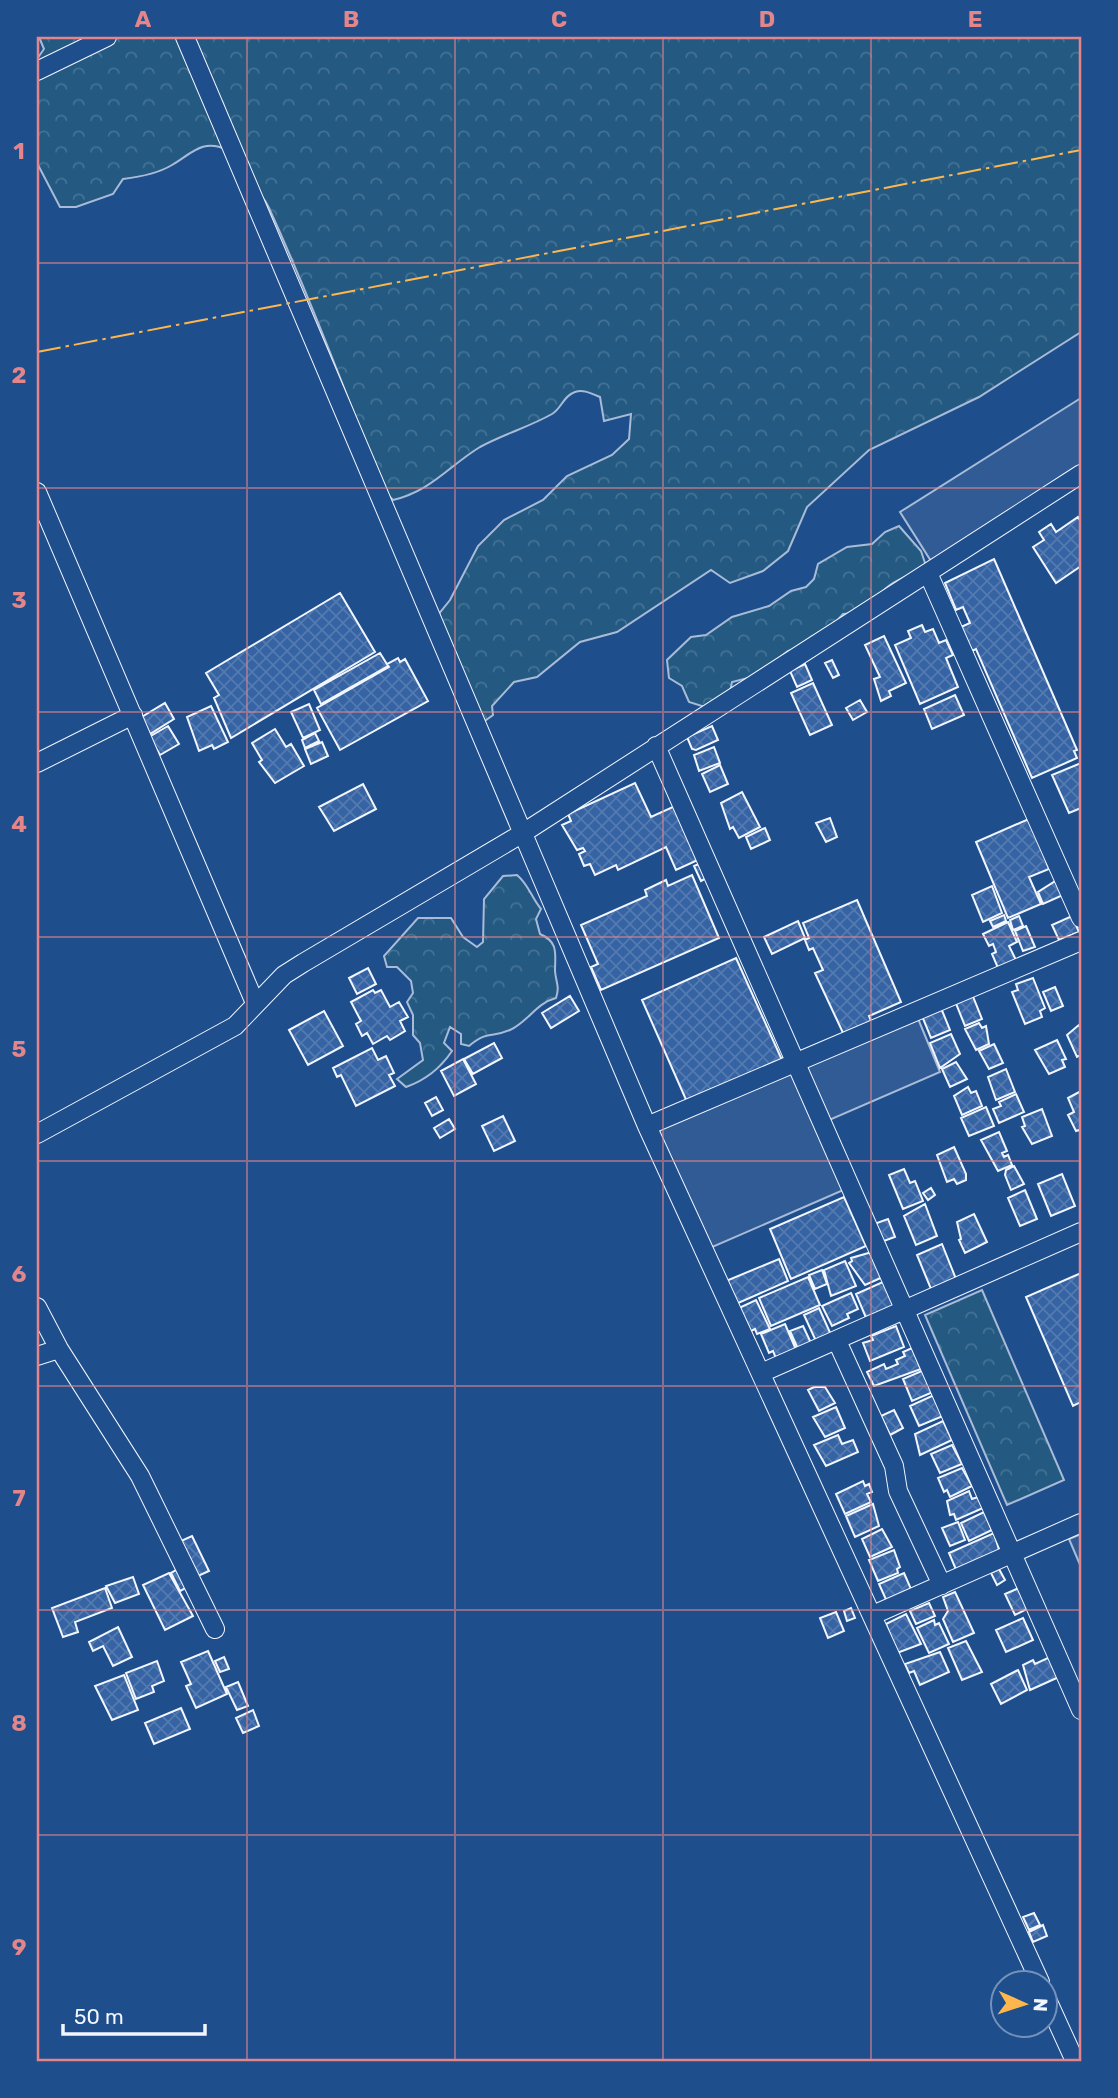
<svg xmlns="http://www.w3.org/2000/svg" width="1118" height="2098" font-family="Rubik,sans-serif">
	<style>
		.forest { fill: url(#forest-crowns); stroke: #a8bbd7; stroke-width: 2 }
		.parking { fill: #305b95; stroke: #a8bbd7; stroke-width: 2 }
		.building { fill: url(#building-cross-hatch); stroke: #f2f6ff; stroke-width: 2 }
		.lines { fill: none; stroke-linecap: round; stroke-linejoin: round }
		.minor-casing { stroke: #f2f6ff; stroke-width: 20 }
		.minor { stroke: #1f4e8c; stroke-width: 18 }
		.power { stroke: #ffb74d; stroke-width: 2; stroke-dasharray: 24 5 3.5 5; stroke-linecap: butt }
		.grid { fill: none; stroke: #e38589; stroke-width: 2; stroke-opacity: 0.55 }
		.neatline { fill: none; stroke: #e38589; stroke-width: 2.5 }
		.grid-label { font-size: 23px; text-anchor: middle; font-weight: bold; fill: #e38589 }
	</style>
	<defs>
		<pattern id="forest-crowns" width="20" height="18" patternUnits="userSpaceOnUse" patternTransform="scale(1.75)"><rect width="20" height="18" fill="#245a82"/><path d="M2 6a3 3 0 1 1 6 0M12 15a3 3 0 1 1 6 0" fill="none" stroke="#447295"/></pattern>
		<pattern id="building-cross-hatch" width="8" height="8" patternUnits="userSpaceOnUse" patternTransform="scale(1.75)"><rect width="8" height="8" fill="#3563a3"/><path d="M0 0l8 8M0 8l8-8" fill="none" stroke="#537ab1"/></pattern>
	</defs>
	<rect width="100%" height="100%" fill="#1f4e8c"/>
	<path class="forest" d="M39 37H1081V332L979 397 869 450 807 507 788 551 763 571 730 583 711 570 617 632 580 642 537 677 514 682 492 706 493 715 482 723 438 615 450 600 478 546 504 520 543 500 567 476 612 455 629 439 631 414 604 421 600 397C592 394 584 389 575 392 563 396 562 408 552 414 529 427 504 434 480 447 450 465 430 492 393 500L385 492C347 397 312 302 269 208 259 185 231 178 227 150 203 138 191 154 172 165 157 174 140 177 123 179L113 194 76 207H60L37 163V59L44 49Z
		M899 526 921 551 926 566C916 573 898 579 890 585 872 598 870 614 843 614L828 631 802 648 788 651 756 676 732 682 730 692 708 708 689 702 682 686 669 678 667 660 691 637 706 635 732 617 769 606 791 591 806 587 814 579 818 564 847 547 872 544 885 532Z
		M517 875C529 885 531 897 541 909L536 919 540 934C559 942 555 954 555 971 556 983 560 986 556 998 536 1003 528 1022 510 1030 492 1038 488 1030 469 1046L461 1044V1034L450 1027 444 1043 452 1051C440 1069 426 1080 406 1087L397 1079 423 1060 420 1043 413 1035V1015L407 1002 413 993 411 981 397 967H387L384 956 418 918H451L463 937 477 947 483 942 484 899 503 876Z
		M982 1290 1064 1480 1007 1505 925 1315Z"/>
	<path class="parking" d="M1081 398V464L931 561 900 512Z
		M917 1016 940 1072 827 1121 802 1066Z
		M794 1068 848 1188 710 1248 656 1128Z
		M1081 1534V1567L1069 1539Z"/>
	<path class="building" d="M1078 517 1081 522V566L1056 583 1033 547 1044 540 1039 532 1051 524 1056 532Z
		M994 559 1077 750 1074 751 1077 758 1032 778 976 649 972 651 961 627 970 623 963 607 956 610 945 583Z
		M340 593 375 652 231 738 214 698 219 695 206 673Z
		M922 625 925 632 933 629 939 643 946 640 953 655 946 658 958 687 920 704 895 645 911 638 908 631Z
		M884 636 906 683 889 691 891 696 881 701 874 679 880 677 865 645Z
		M380 653 388 666 321 704 314 690Z
		M398 658 400 662 405 659 428 701 340 750 317 708 389 667 387 664Z
		M832 660 839 675 833 678 825 663Z
		M805 664 812 680 797 687 790 671Z
		M813 683 832 725 810 735 791 693Z
		M955 695 964 715 932 729 924 709Z
		M860 700 867 712 853 720 846 708Z
		M165 703 174 719 150 734 140 718Z
		M309 704 320 730 303 738 291 712Z
		M211 706 228 742 214 749 212 745 199 751 187 717Z
		M168 726 179 744 160 755 149 737Z
		M712 726 718 740 696 750 692 749 687 737Z
		M275 729 286 747 291 744 304 766 275 783 259 762 262 760 252 743Z
		M315 733 319 741 305 748 302 740Z
		M322 742 328 756 311 764 305 749Z
		M714 747 720 763 699 771 694 755Z
		M1081 763V808L1069 813 1052 775Z
		M720 765 728 784 710 792 702 774Z
		M635 783 651 817 675 806 700 859 676 870 666 847 618 870 616 865 595 875 590 864 584 866 579 854 585 851 583 848 577 850 562 825 571 821 568 814Z
		M363 784 376 809 334 831 319 807Z
		M742 792 760 827 739 838 733 827 730 829 721 803Z
		M830 818 837 837 826 842 816 823Z
		M1031 818 1049 869 1029 877 1041 904 1008 918 976 842Z
		M765 828 770 840 751 849 746 837Z
		M701 863 708 877 701 881 694 866Z
		M692 875 719 938 601 990 591 967 598 964 581 925 647 896 645 890 666 880 668 886Z
		M1057 880 1063 895 1043 904 1038 892Z
		M992 886 1002 913 983 922 972 895Z
		M857 900 901 1002 869 1016 872 1023 844 1035 815 973 823 970 813 948 809 950 805 940 809 938 803 923Z
		M1004 915 1006 921 993 927 990 921Z
		M1019 916 1023 926 1013 930 1010 920Z
		M1072 916 1079 932 1059 940 1052 925Z
		M798 921 805 938 772 954 764 937Z
		M1008 922 1017 942 1009 946 1016 960 998 968 992 954 996 952 993 944 989 946 983 934Z
		M1026 926 1035 947 1023 951 1015 931Z
		M736 958 782 1060 687 1102 642 1000Z
		M368 968 376 984 357 994 349 978Z
		M1033 978 1045 1008 1040 1011 1042 1017 1025 1024 1012 992 1018 990 1016 984Z
		M1055 987 1063 1006 1051 1011 1043 992Z
		M373 990 375 993 381 990 390 1007 399 1002 408 1017 400 1021 405 1031 390 1040 387 1036 373 1044 367 1033 362 1036 356 1024 361 1021 351 1002Z
		M972 994 982 1019 965 1026 955 1001Z
		M570 996 579 1011 551 1028 542 1013Z
		M941 1008 950 1030 931 1038 922 1016Z
		M324 1011 343 1046 308 1065 289 1030Z
		M979 1023 982 1028 986 1026 989 1044 976 1050 965 1029Z
		M1080 1024 1081 1055 1077 1057 1067 1035Z
		M951 1034 960 1054 940 1068 930 1043Z
		M1057 1040 1066 1059 1062 1060 1065 1067 1049 1074 1035 1050Z
		M494 1043 502 1058 473 1074 464 1059Z
		M994 1044 1003 1063 989 1069 979 1051Z
		M372 1048 378 1060 386 1056 394 1073 389 1075 395 1086 356 1106 341 1075 337 1077 333 1068Z
		M463 1059 476 1084 454 1096 441 1071Z
		M956 1062 967 1079 950 1087 942 1069Z
		M1006 1069 1015 1092 996 1100 988 1077Z
		M968 1087 971 1093 976 1091 982 1106 962 1115 954 1096Z
		M1081 1091V1134L1079 1130 1076 1131 1068 1115 1074 1112 1068 1098Z
		M1016 1094 1024 1112 999 1123 993 1109 1001 1106 999 1102Z
		M436 1097 443 1110 432 1116 425 1103Z
		M986 1107 994 1126 969 1136 961 1118Z
		M1042 1109 1052 1136 1032 1144 1022 1127 1025 1126 1022 1117Z
		M503 1116 515 1141 494 1151 482 1126Z
		M449 1119 455 1129 440 1138 434 1128Z
		M999 1132 1007 1151 1002 1153 1004 1157 1008 1155 1012 1165 998 1171 981 1140Z
		M954 1147 966 1174V1180L957 1184 954 1179 947 1182 937 1155Z
		M1014 1166 1024 1184 1011 1190 1005 1175 1006 1170Z
		M904 1169 910 1183 915 1181 923 1201 903 1209 889 1175Z
		M1062 1174 1075 1206 1051 1216 1038 1184Z
		M931 1188 935 1195 928 1200 923 1193Z
		M1025 1190 1037 1219 1020 1226 1008 1198Z
		M844 1197 866 1246 791 1279 770 1229Z
		M925 1204 937 1236 916 1245 904 1216Z
		M974 1214 987 1242 965 1253 959 1240 961 1239 957 1222Z
		M888 1219 895 1237 881 1242 874 1224Z
		M942 1244 956 1279 931 1289 917 1255Z
		M872 1252 883 1277 865 1285 849 1263 852 1261 851 1258Z
		M779 1259 788 1281 736 1304 726 1281Z
		M845 1261 856 1286 831 1296 824 1270Z
		M822 1270 827 1284 815 1289 809 1275Z
		M1081 1273V1402L1073 1406 1026 1297Z
		M808 1277 820 1305 771 1326 759 1298Z
		M885 1281 895 1305 867 1320 856 1294Z
		M851 1293 858 1309 847 1314 849 1318 832 1326 822 1306Z
		M756 1300 770 1329 757 1334 755 1329 749 1332 739 1308Z
		M819 1308 832 1337 816 1341 804 1315Z
		M785 1324 797 1352 777 1361 773 1351 769 1353 761 1334Z
		M803 1326 811 1343 798 1349 790 1331Z
		M896 1326 904 1347 870 1361 863 1343 873 1340 871 1336Z
		M912 1348 921 1369 874 1386 867 1372 884 1364 886 1369 898 1364 896 1360 905 1356 903 1352Z
		M924 1370 933 1392 912 1401 903 1379Z
		M814 1387H825L835 1403 819 1411 808 1390Z
		M934 1395 943 1416 919 1426 910 1406Z
		M836 1407 845 1428 825 1437 813 1417Z
		M894 1410 903 1428 890 1435 881 1416Z
		M943 1421 952 1440 920 1455 915 1434Z
		M838 1435 842 1444 853 1440 858 1452 826 1466 814 1445Z
		M952 1445 962 1464 940 1473 931 1454Z
		M962 1468 972 1486 950 1497 947 1490 944 1492 938 1478Z
		M863 1481 865 1486 869 1484 872 1492 867 1494 871 1502 845 1514 836 1494Z
		M969 1491 972 1499 978 1497 983 1508 956 1520 954 1514 950 1515 947 1501Z
		M873 1504 879 1526 855 1537 846 1516Z
		M984 1512 992 1530 969 1541 961 1523Z
		M958 1522 965 1540 950 1546 942 1528Z
		M882 1529 892 1547 870 1557 862 1539Z
		M994 1533 1000 1553 957 1572 949 1553Z
		M192 1536 209 1571 198 1576 181 1541Z
		M894 1550 900 1567 897 1569 898 1573 878 1581 869 1560Z
		M180 1568 189 1586 180 1591 171 1573Z
		M999 1569 1005 1580 997 1585 991 1573Z
		M169 1573 193 1616 165 1630 143 1585Z
		M904 1573 911 1589 888 1604 879 1584Z
		M133 1577 139 1594 115 1603 106 1586Z
		M1021 1587 1031 1607 1015 1615 1005 1594Z
		M105 1588 112 1608 75 1622 78 1632 63 1637 52 1608Z
		M955 1592 974 1633 953 1642 943 1619 948 1611 943 1597Z
		M929 1603 935 1616 916 1624 910 1611Z
		M851 1608 855 1618 847 1621 844 1611Z
		M836 1612 844 1631 828 1638 820 1618Z
		M906 1614 921 1644 897 1653 886 1624Z
		M1023 1618 1033 1640 1006 1652 996 1630Z
		M934 1620 935 1625 939 1623 949 1644 929 1653 917 1628Z
		M118 1627 132 1657 113 1666 103 1646 93 1651 89 1642Z
		M966 1641 982 1672 962 1680 948 1648Z
		M208 1651 227 1694 196 1708 186 1686 191 1684 181 1662Z
		M940 1652 949 1672 920 1685 914 1671 909 1673 905 1664Z
		M224 1657 229 1669 220 1672 215 1661Z
		M1050 1657 1059 1677 1030 1690 1023 1665 1033 1660 1035 1664Z
		M157 1661 164 1681 152 1686 154 1692 136 1699 126 1673Z
		M1018 1670 1027 1690 1001 1704 991 1684Z
		M124 1675 138 1710 112 1720 95 1686Z
		M238 1682 248 1706 237 1710 226 1687Z
		M181 1708 190 1729 154 1744 145 1723Z
		M253 1710 259 1726 243 1733 236 1718Z
		M1034 1913 1040 1925 1029 1930 1023 1917Z
		M1043 1925 1047 1936 1033 1942 1029 1932Z"/>
	<g class="lines">
		<g class="minor-casing">
			<path id="minor" d="M185 37 647 1126 1040 1982
				M37 71 107 37
				M37 492 255 1003
				M928 573 1081 918
				M656 746 1081 1710
				M37 763 133 715
				M647 1126 1081 941
				M37 1134 235 1026 284 975 303 963 523 833 1081 474
				M37 1307 59 1349 140 1476 215 1629
				M837 1341 894 1466 898 1491 942 1585
				M37 1356 59 1349
				M761 1373 1081 1232
				M873 1615 1081 1523
				M1044 1993 1075 2061"/>
		</g>
		<use href="#minor" class="minor"/>
		<path class="power" d="M37 352 1081 150"/>
	</g>
	<path class="grid" d="M247 37V2061M455 37V2061M663 37V2061M871 37V2061M37 263H1081M37 488H1081M37 712H1081M37 937H1081M37 1161H1081M37 1386H1081M37 1610H1081M37 1835H1081"/>
	<rect width="1118" height="2098" fill="none" stroke="#1f4e8c" stroke-width="77"/>
	<g transform="translate(1024 2004) rotate(93)"><circle r="33" fill="#1f4e8c" stroke="#7391ba" stroke-width="2"/>
	<path d="M0-5L12 26L0 18L-12 26Z" fill="#ffb74d"/>
	<text y="-10" font-size="19" font-weight="bold" text-anchor="middle" fill="#f2f6ff">N</text>
	</g>
	<path d="M63 2024v10h142v-10" fill="none" stroke="#f2f6ff" stroke-width="3.5"/>
	<text x="74" y="2024" font-size="21" fill="#f2f6ff" stroke="#1f4e8c" stroke-width="5" paint-order="stroke">50 m</text>
	<rect x="38" y="38" width="1042" height="2022" class="neatline"/>
	<g class="grid-label">
		<text x="143" y="27">A</text>
		<text x="351" y="27">B</text>
		<text x="559" y="27">C</text>
		<text x="767" y="27">D</text>
		<text x="975" y="27">E</text>
		<text x="19" y="159">1</text>
		<text x="19" y="383">2</text>
		<text x="19" y="608">3</text>
		<text x="19" y="832">4</text>
		<text x="19" y="1057">5</text>
		<text x="19" y="1282">6</text>
		<text x="19" y="1506">7</text>
		<text x="19" y="1731">8</text>
		<text x="19" y="1955">9</text>
	</g>
</svg>
